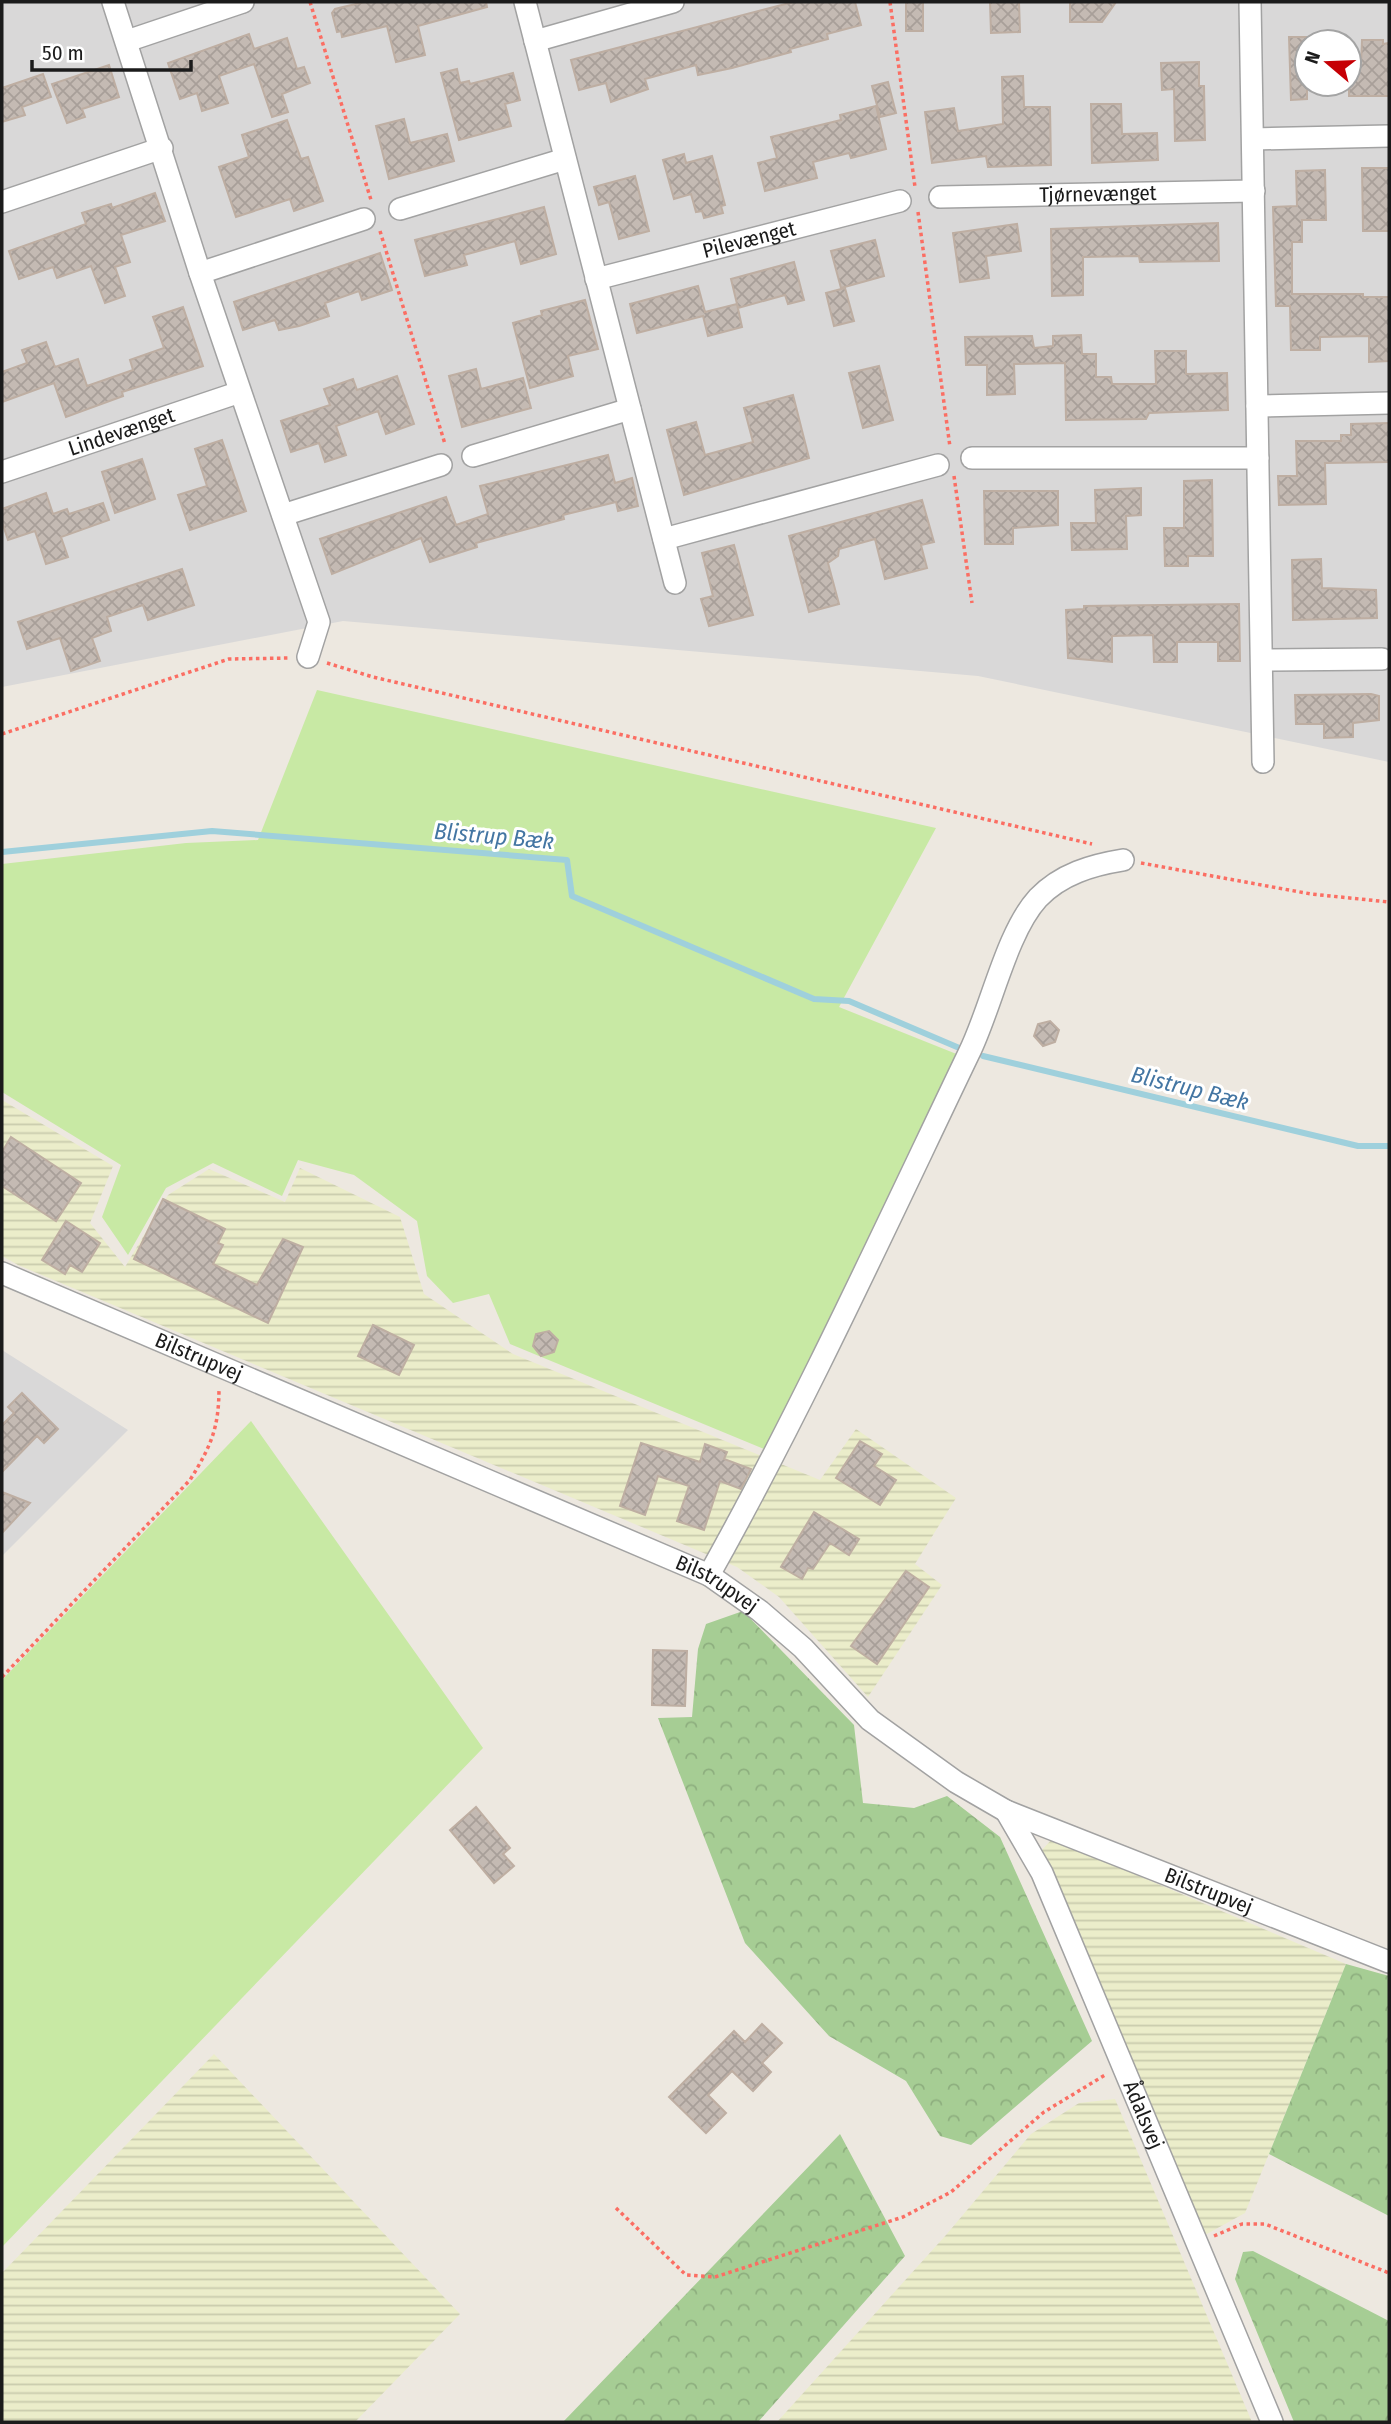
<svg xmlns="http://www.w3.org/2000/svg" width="1391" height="2424" font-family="'Fira Sans Condensed',sans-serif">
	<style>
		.residential { fill: #d9d8d8; fill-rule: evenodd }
		.farmland { fill: url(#farmland-rules) }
		.grass { fill: #c8e9a4 }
		.forest { fill: url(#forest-crowns) }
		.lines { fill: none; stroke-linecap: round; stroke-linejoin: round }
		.stream { stroke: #9fd0dc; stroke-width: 6 }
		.building { fill: url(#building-cross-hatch); stroke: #beaea2; stroke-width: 2 }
		.minor-casing { stroke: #a2a2a2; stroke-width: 24 }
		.path { stroke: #fb6e63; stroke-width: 3.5; stroke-dasharray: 3.5 3.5; stroke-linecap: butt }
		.minor { stroke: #fff; stroke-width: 21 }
		.labels { text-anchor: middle; stroke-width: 6; stroke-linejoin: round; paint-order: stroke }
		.street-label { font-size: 21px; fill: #1b1b1b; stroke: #fff }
		.water-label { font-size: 23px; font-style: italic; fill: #4476a3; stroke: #fff }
	</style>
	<defs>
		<pattern id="farmland-rules" width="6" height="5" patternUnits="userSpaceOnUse" patternTransform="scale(1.75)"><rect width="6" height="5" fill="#ebedca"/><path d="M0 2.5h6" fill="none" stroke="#c9cbad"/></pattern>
		<pattern id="forest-crowns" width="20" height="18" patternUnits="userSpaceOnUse" patternTransform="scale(1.75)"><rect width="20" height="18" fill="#a6cd94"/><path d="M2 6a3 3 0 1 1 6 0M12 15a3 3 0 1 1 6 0" fill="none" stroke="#8eaf7f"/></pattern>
		<pattern id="building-cross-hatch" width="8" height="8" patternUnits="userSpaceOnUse" patternTransform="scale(1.75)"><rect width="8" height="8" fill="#c4bab3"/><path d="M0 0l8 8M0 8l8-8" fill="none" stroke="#a89f99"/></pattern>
	</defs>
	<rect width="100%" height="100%" fill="#ede8e0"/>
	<path class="residential" d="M2 2H1389V762L978 676 343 621 2 687ZM1307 42H1349V84H1307Z
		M2 1350 128 1430 2 1556Z"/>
	<path class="farmland" d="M2 1100 113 1166 90 1223 125 1267 168 1195 209 1169 285 1202 300 1168 400 1217 424 1294 513 1354 820 1480 856 1429 956 1498 915 1564 942 1585 868 1697 779 1597 737 1567 18 1265 2 1256Z
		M1052 1839 1346 1964 1245 2213 1205 2235 1042 1850Z
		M214 2054 460 2314 355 2422H2V2273Z
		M1115 2099 1252 2422H777L946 2235 1031 2134 1079 2103Z"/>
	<path class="grass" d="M317 690 936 828 839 1007 959 1055 769 1451 510 1344 489 1294 453 1303 427 1276 417 1221 354 1175 298 1160 282 1196 213 1163 166 1188 128 1255 102 1217 121 1165 2 1092V864L186 843 258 840Z
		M251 1421 483 1748 2 2247V1680Z"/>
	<path class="forest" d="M743 1611 854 1725 863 1803 914 1808 947 1796 1000 1837 1092 2041 971 2145 940 2136 906 2081 829 2036 745 1943 658 1718 692 1717 698 1649 706 1624Z
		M1346 1964 1389 1976V2216L1269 2154Z
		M840 2134 905 2256 758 2422H563Z
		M1253 2251 1389 2321V2422H1294L1235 2279 1243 2252Z"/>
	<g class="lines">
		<path class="stream" d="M2 852 212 831 567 860 572 896 814 999 849 1001 964 1050
			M983 1056 1358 1146H1389"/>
	</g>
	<path class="building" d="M364 2H486L487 7 418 26 425 55 396 62 387 26 342 37 341 31 337 32 332 13 335 9Z
		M793 2H855L861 25 827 34 828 39 790 49 791 52 732 68 698 75 696 65 645 79 648 89 611 102 606 83 579 90 571 60Z
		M906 2H923V31H906Z
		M990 2H1019L1020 32 991 33Z
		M1070 2H1116L1102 22H1070Z
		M249 34 254 49 287 38 297 69 304 67 310 83 282 94 288 112 272 117 254 64 219 76 228 103 202 111 197 93 180 99 168 63Z
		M1289 37H1307V99L1291 100Z
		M1362 40H1383V44L1389 43V96H1349V65H1361Z
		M1199 62V86H1204L1205 140 1175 141 1174 89 1162 90 1161 63Z
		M109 65 119 97 82 109 85 117 67 123 52 84Z
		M457 69 460 83 469 81 470 84 513 73 520 100 505 104 511 126 459 140 441 73Z
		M43 74 51 97 22 107 25 115 2 122V88Z
		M1023 76 1024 107H1050L1051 165 988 167 986 156 932 163 925 112 954 108 958 131 1003 124 1002 77Z
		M888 82 896 113 880 117 872 86Z
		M1091 104H1121L1122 134 1157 133 1158 160 1092 163Z
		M876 106 886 149 851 158 849 153 813 162 817 178 765 191 758 163 777 158 771 137 841 120 840 115Z
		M404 119 410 143 447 134 454 161 389 179 376 126Z
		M287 120 301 159 308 157 323 201 294 211 290 199 236 217 219 167 249 157 242 135Z
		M684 154 686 163 712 156 725 205 721 206 723 213 704 218 702 211 696 212 691 194 674 199 663 160Z
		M1362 168H1389V231H1363Z
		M1325 170 1326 220H1302V242H1292V294H1363V297H1389V361L1369 362V336L1320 337V350H1291L1290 306H1276L1273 207 1297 206 1296 171Z
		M635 176 649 231 619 239 609 202 599 205 594 187Z
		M155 193 165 221 121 235 130 262 115 267 125 296 105 303 91 266 57 278 53 267 19 279 9 251 86 224 82 213 111 204 112 208Z
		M544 207 556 254 521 264 515 241 464 255 467 265 425 276 415 240Z
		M1218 223 1219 261 1140 262 1139 256 1083 257V295L1052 296 1051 229Z
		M1017 224 1021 251 986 256 989 278 960 282 953 233Z
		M875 240 884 276 841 288 831 251Z
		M380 253 392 290 362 300 359 291 325 303 329 316 299 326 279 330 275 320 243 330 234 302Z
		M794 262 804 300 788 304 785 295 738 308 731 279Z
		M698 286 705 312 737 304 742 327 708 336 703 316 637 333 630 304Z
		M845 288 854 321 834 326 826 293Z
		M585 300 598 349 568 356 573 376 530 388 513 323 542 315 541 311Z
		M183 307 203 366 122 392 123 396 66 417 54 383 2 402V372L27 363 22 350 46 342 55 367 78 359 87 386 133 370 130 360 164 348 153 317Z
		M1081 335 1082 354H1096V377H1111L1112 384H1156L1155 351H1186V374L1227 373 1228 410 1149 413 1146 419 1066 420 1065 363 1014 364 1015 394 987 395V365H966L965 337 1032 336 1034 348 1053 346V336Z
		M879 366 893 420 863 428 849 373Z
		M476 369 481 389 523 378 531 408 462 427 449 376Z
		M397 376 414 424 386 434 378 411 336 426 346 455 325 462 319 443 291 452 281 421 330 405 324 389 353 379 357 390Z
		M793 395 809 458 684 495 667 430 696 422 705 455 753 442 744 408Z
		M1389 423V462L1325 463 1326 504 1279 505 1278 476H1297L1296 441H1341V435H1351V424Z
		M222 440 246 511 190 530 178 495 207 486 195 449Z
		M608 455 615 483 632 478 638 506 618 511 616 502 563 515 564 519 476 543 477 547 430 562 421 538 332 574 320 539 446 497 456 525 488 514 480 486Z
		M142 459 155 499 115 513 102 472Z
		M1212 480 1213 556H1188V566H1165L1164 528H1184V481Z
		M1141 488V515L1126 516 1127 549 1072 550 1071 523H1096L1095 490Z
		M984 491H1058V525L1013 528V544H985Z
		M46 493 53 514 67 509 69 514 103 503 109 520 61 537 68 557 46 564 35 531 8 540 2 522V509Z
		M922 500 934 542 921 545 927 568 885 579 875 539 839 549 838 556 828 563 839 604 809 612 789 536Z
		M734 545 753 615 709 626 701 599 713 596 702 553Z
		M1321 559 1322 588 1376 590 1377 618 1293 620 1292 560Z
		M182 569 194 605 148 620 143 605 107 617 111 631 92 638 100 661 71 671 60 638 27 649 18 622Z
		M1239 604 1240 661H1218V642H1177V662H1154L1153 635 1112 636V662L1068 658 1066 610 1084 609V606Z
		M1371 694 1379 696V720L1353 723V737L1324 738V724H1296L1295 695Z
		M1050 1021 1059 1030 1055 1042 1043 1046 1034 1036 1038 1024Z
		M11 1137 81 1183 56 1221 2 1186V1152Z
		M163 1199 225 1229 218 1243 223 1245 213 1264 257 1285 283 1239 303 1247 268 1323 134 1259Z
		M66 1221 100 1243 82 1272 70 1265 65 1274 42 1260Z
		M373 1325 414 1345 399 1375 358 1356Z
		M549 1331 558 1340 554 1352 541 1356 533 1346 536 1334Z
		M22 1393 58 1429 44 1443 37 1436 2 1472V1425L14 1413 8 1407Z
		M860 1441 882 1454 874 1466 896 1480 880 1505 836 1478Z
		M641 1443 700 1462 705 1444 727 1452 724 1459 751 1469 741 1489 720 1481 704 1530 677 1521 689 1486 658 1476 645 1515 620 1506Z
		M2 1492 30 1503 2 1533Z
		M814 1512 859 1539 849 1555 830 1543 813 1569 808 1568 802 1579 781 1567Z
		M906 1571 929 1587 877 1664 851 1646Z
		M653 1650 687 1651 685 1706 652 1705Z
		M476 1807 510 1848 503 1854 514 1866 494 1883 450 1830Z
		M762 2024 782 2043 762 2063 771 2072 753 2091 732 2071 708 2095 726 2113 706 2133 669 2097 734 2031 745 2042Z"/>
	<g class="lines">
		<g class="minor-casing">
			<g id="minor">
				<path d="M113 2 200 273 319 622 308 657"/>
				<path d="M525 2 675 583"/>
				<path d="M1250 2 1263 762"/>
				<path d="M127 41 243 2"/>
				<path d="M535 41 673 2"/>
				<path d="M1253 139 1389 136"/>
				<path id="s1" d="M940 197 1254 191"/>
				<path d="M2 202 162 148"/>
				<path d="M400 209 565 159"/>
				<path d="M200 273 364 219"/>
				<path id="s2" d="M596 279 900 201"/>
				<path d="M1257 406 1389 403"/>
				<path d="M473 456 630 409"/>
				<path d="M972 458H1258"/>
				<path id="s3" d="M2 472 240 392"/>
				<path d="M283 515 441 465"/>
				<path d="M664 539 938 465"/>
				<path d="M1262 660 1382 659"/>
				<path id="s4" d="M2 1273 709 1575 760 1611 803 1648 870 1720 956 1782 1006 1811 1389 1962"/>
				<path d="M709 1575C804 1405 885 1228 969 1053 991 1009 1006 933 1038 898 1061 874 1092 865 1123 860"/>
				<path id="s5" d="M1006 1811 1042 1873 1272 2422"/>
			</g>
		</g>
		<path class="path" d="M310 2 371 200
			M890 2 915 187
			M918 212 950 447
			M380 231 445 444
			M954 476 972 603
			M327 663 373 677 1092 844
			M2 734 229 659 289 658
			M1141 863 1311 894 1389 902
			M2 1677 190 1480C211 1446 219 1428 219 1388
			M616 2208 686 2275 715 2277 903 2217 951 2192 1044 2112 1105 2075
			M1214 2236 1242 2224H1265L1389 2273"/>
		<use href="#minor" class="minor"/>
	</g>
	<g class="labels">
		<g class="street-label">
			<text dy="7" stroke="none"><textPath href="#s1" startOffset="158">Tjørnevænget</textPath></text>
			<text dy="7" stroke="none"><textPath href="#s2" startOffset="158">Pilevænget</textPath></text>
			<text dy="7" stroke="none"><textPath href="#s3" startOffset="126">Lindevænget</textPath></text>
			<text dy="7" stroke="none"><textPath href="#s4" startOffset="214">Bilstrupvej</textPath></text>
			<text dy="7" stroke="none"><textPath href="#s4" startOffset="780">Bilstrupvej</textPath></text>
			<text dy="7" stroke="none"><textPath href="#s4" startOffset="1368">Bilstrupvej</textPath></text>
			<text dy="7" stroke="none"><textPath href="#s5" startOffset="334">Ådalsvej</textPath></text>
		</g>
		<g class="water-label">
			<text transform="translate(494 836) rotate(5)" y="8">Blistrup Bæk</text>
			<text transform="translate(1190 1088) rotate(14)" y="8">Blistrup Bæk</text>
		</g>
	</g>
	<rect width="1391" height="2424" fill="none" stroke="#1b1b1b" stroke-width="7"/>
	<g transform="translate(1328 63) rotate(289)"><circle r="33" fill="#ffffff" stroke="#a4a4a4" stroke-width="2"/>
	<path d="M0-5L12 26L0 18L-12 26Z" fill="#c60005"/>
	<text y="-10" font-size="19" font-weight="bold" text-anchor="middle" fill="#1b1b1b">N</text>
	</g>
	<path d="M32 60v10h159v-10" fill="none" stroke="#1b1b1b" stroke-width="3.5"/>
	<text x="42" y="60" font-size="21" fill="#1b1b1b" stroke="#ffffff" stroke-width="5" paint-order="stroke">50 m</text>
</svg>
